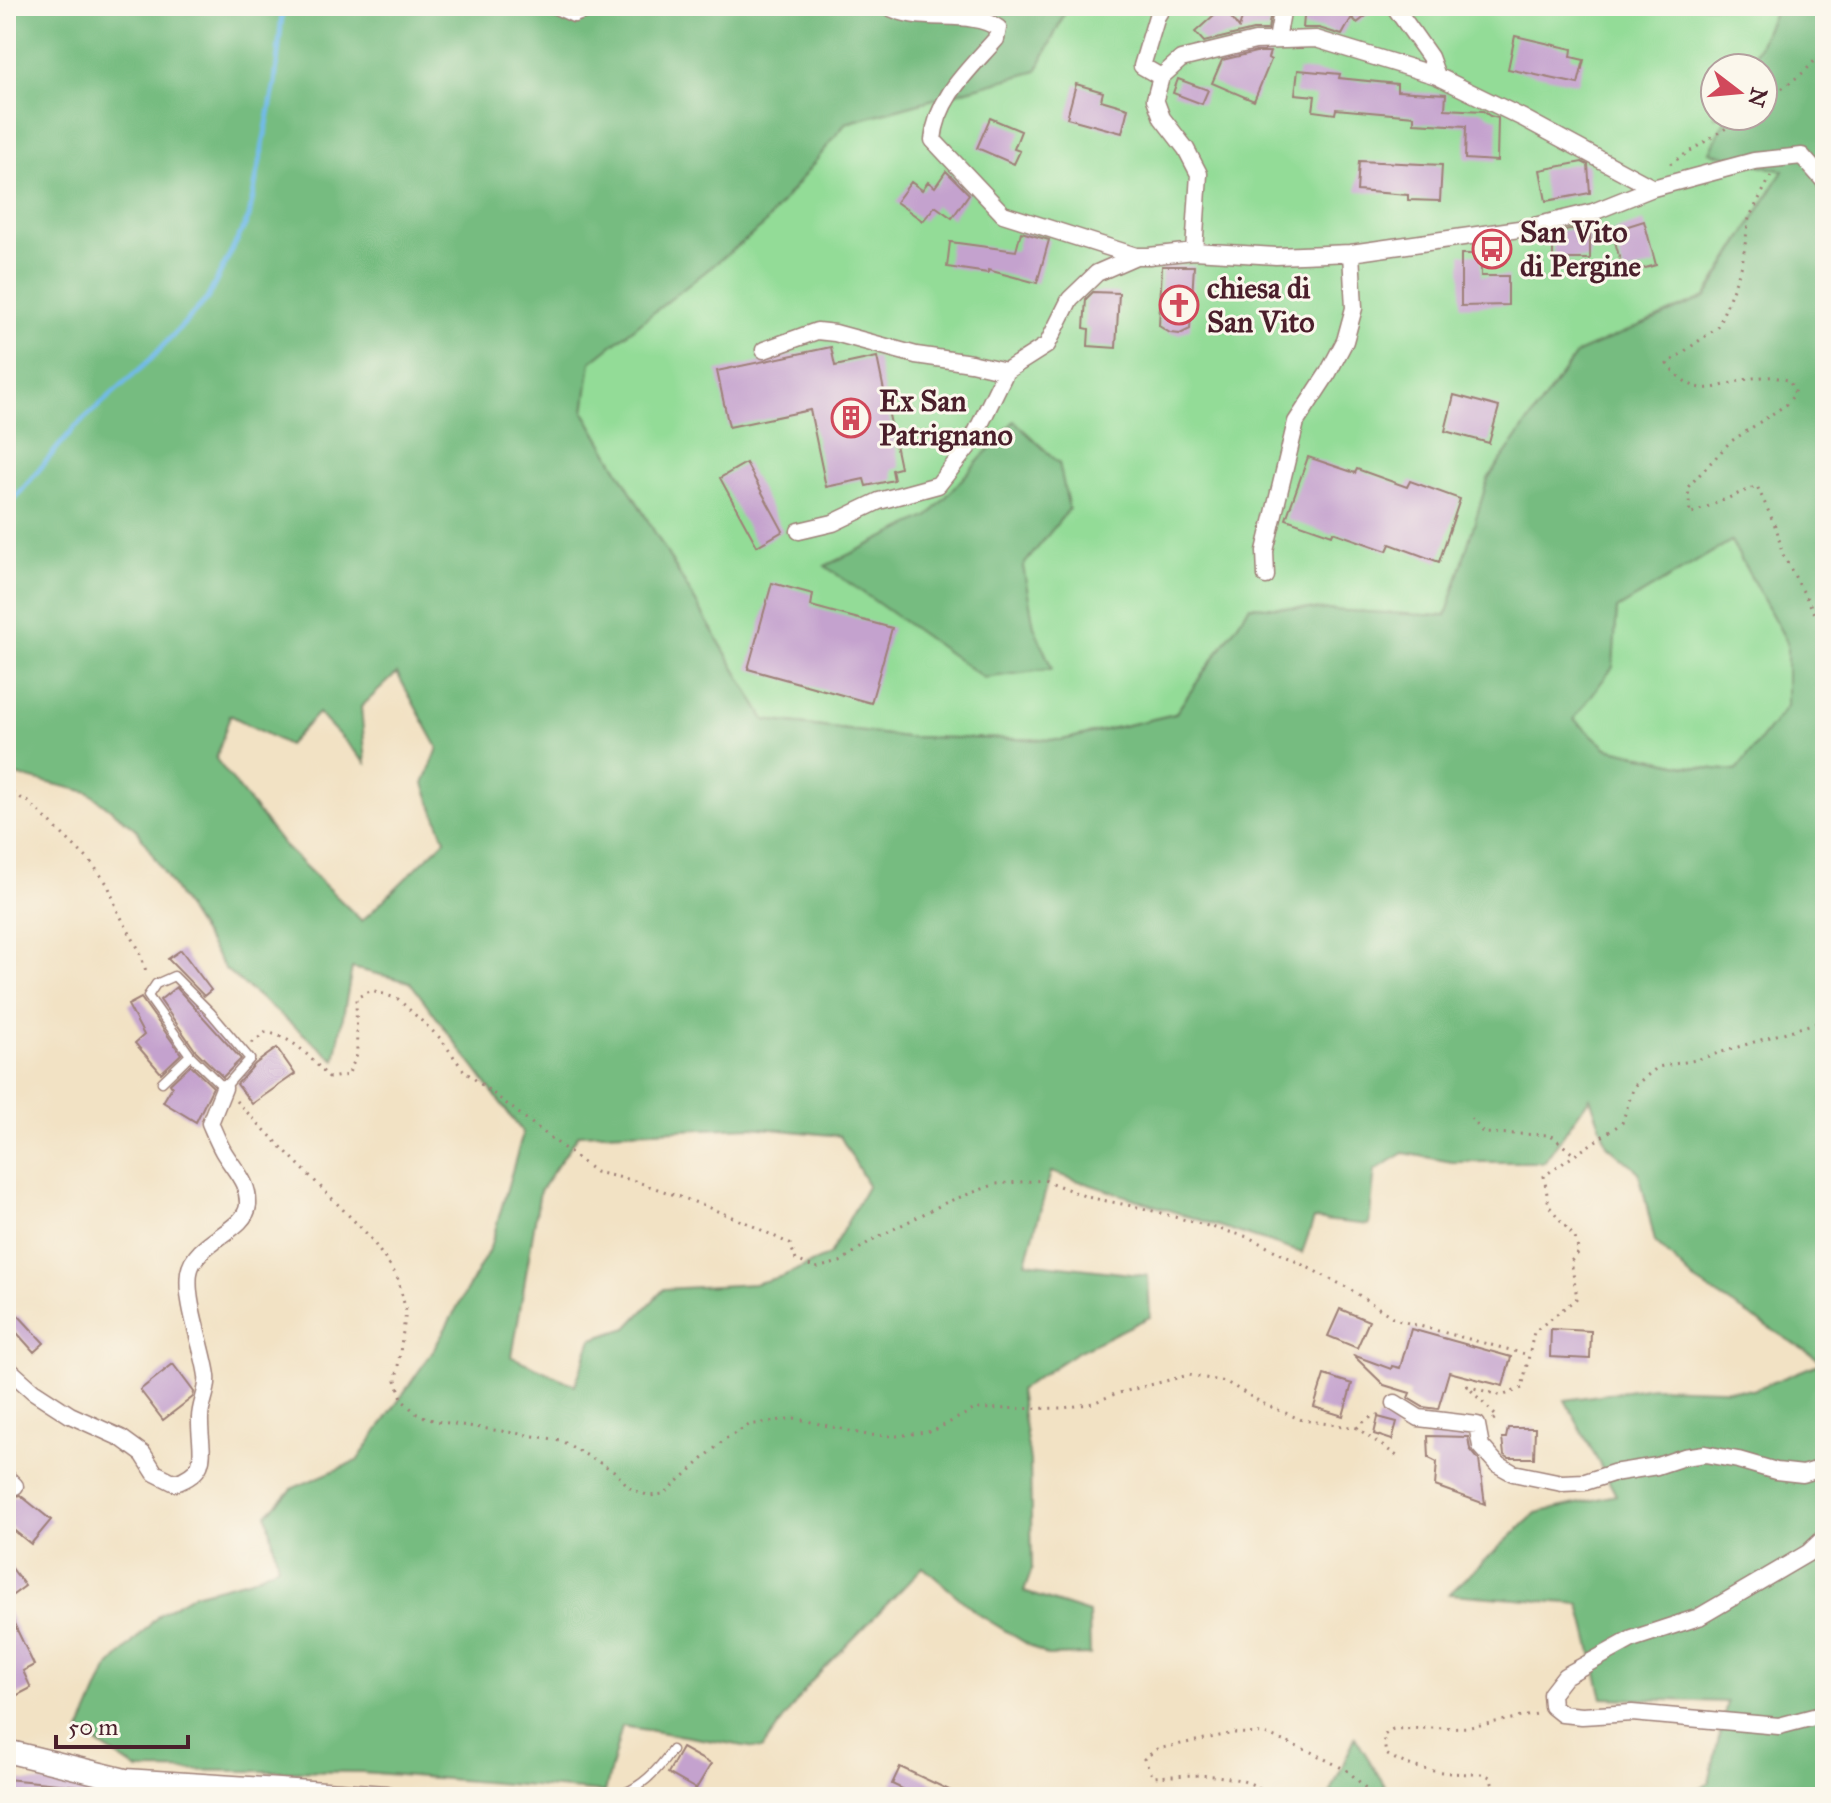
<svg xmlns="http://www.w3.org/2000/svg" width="1831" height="1803" font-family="'IM FELL Great Primer',serif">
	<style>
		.green { fill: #93dc97; stroke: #6e7e61; stroke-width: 2 }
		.forest { fill: #76bc80; stroke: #606e56; stroke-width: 2; fill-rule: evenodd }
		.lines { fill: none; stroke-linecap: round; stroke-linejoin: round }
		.stream { stroke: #72bbea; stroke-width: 5 }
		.building { fill: #c4a2ce }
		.lane-casing { stroke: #9e8078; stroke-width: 11 }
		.street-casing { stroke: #9e8078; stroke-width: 19 }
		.secondary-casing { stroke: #9e8078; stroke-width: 25 }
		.path { stroke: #9e8078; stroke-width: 3; stroke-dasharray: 2 6; stroke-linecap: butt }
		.lane { stroke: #fff; stroke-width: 8 }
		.street { stroke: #fff; stroke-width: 16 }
		.secondary { stroke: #fff; stroke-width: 22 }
		.labels { text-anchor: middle; stroke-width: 6; stroke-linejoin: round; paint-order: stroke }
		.poi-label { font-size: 30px; font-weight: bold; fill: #4a1f2b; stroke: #fbf7ec; text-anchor: start }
	</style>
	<rect width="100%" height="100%" fill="#fbf7ec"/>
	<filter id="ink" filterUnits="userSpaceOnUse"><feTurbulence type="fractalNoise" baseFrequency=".0125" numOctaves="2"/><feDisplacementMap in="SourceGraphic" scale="16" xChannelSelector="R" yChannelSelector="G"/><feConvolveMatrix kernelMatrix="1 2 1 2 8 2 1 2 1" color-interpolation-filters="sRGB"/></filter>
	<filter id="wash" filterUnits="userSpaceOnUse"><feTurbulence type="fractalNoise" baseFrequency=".006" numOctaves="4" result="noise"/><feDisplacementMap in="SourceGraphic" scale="32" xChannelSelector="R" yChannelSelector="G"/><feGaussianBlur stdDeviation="1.8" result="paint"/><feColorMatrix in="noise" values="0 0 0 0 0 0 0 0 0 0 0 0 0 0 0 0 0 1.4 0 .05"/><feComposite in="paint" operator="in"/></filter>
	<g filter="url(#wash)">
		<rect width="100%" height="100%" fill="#f2e2c4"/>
		<path class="green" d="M1068 6H1777L1749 68H1715V116H1727L1710 152 1783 171 1705 297 1577 353 1488 479 1446 617 1250 606 1175 714 1062 740 906 737 765 720 584 412 590 362 763 226 846 123 1037 71Z
			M1731 541 1787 642V706L1736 771 1685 766 1607 748 1573 720 1612 667 1617 609Z"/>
		<path class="forest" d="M6 6H1068L1037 71 846 123 763 226 591 362 584 412 765 720 906 737 1062 740 1175 714 1250 606 1446 616 1488 479 1577 353 1706 297 1783 171 1710 152 1727 116H1763V68H1749L1777 6H1825V1797H1687L1709 1782 1727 1702 1603 1698 1580 1604 1449 1594 1536 1513 1616 1495 1565 1400 1653 1387 1753 1390 1823 1362 1694 1280 1655 1242 1639 1172 1607 1145 1590 1097 1544 1162H1452L1404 1153 1375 1170 1369 1225 1314 1219 1302 1253 1051 1172 1026 1262 1148 1276 1150 1317 1077 1352 1019 1390 1030 1461 1032 1569 1024 1592 1089 1613 1090 1655 1047 1656 978 1614 923 1567 811 1682 762 1749 622 1726 605 1792 362 1772 138 1770 80 1732 107 1669 160 1614 194 1594 251 1579 278 1566 267 1514 293 1488 357 1461 434 1349 490 1248 523 1133 410 982 352 968 335 1060 225 969 137 830 88 792 6 773ZM1731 541 1787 642V706L1736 771 1685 766 1607 748 1574 719 1613 667 1617 609ZM397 673 438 748 424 784 445 840 362 921 284 846 216 759 230 715 288 745 318 713 366 763 361 707ZM752 1127 840 1136 868 1185 829 1255 783 1276 754 1284 664 1289 627 1328 592 1339 575 1385 512 1357 540 1191 579 1134Z
			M1014 421 1059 463 1069 509 1023 566 1034 626 1052 669 984 678 825 566 929 516Z
			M1355 1737 1392 1797H1329Z"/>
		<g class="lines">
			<path class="stream" d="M6 509 75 427 151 359 207 299 249 217 275 83 283 6"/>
		</g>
		<g id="blocks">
			<path class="building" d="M1246 6H1272L1268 30H1253L1204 42 1195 32 1223 7 1239 28Z
				M1305 6H1328L1337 12 1344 6H1379L1357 23 1352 17 1342 35 1319 28H1303Z
				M1515 36 1572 49 1571 57 1584 60 1578 84 1508 69Z
				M1256 52H1270L1268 58 1271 60 1254 101 1212 83 1222 60Z
				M1298 70 1340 74 1339 78 1397 84V91L1446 94 1445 109 1483 111 1490 116 1498 118 1497 161 1465 159 1466 126 1414 123V116L1336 109 1335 114 1313 111 1315 96 1295 94Z
				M1178 79 1208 90 1202 104 1173 93Z
				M1076 84 1103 92 1101 100 1128 108 1122 133 1067 118Z
				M990 118 1021 131 1014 149 1020 151 1014 164 977 148Z
				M1359 161 1442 165 1440 201 1408 200V195L1357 191Z
				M1582 162 1588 165 1590 193 1546 201 1540 170Z
				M946 171 969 194 952 218 935 206 923 221 896 202 911 182 922 190 928 182 935 187Z
				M1644 221 1656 265 1624 274 1612 231Z
				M1569 229H1590V259H1553V233Z
				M1021 232 1049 240 1037 283 988 270V273L947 267 950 242 1016 251Z
				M1461 254H1481V276H1508V305L1461 306Z
				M1162 266H1194L1190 329 1180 334 1170 333 1159 326Z
				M1093 292 1119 293 1116 348 1088 346 1089 329 1084 328 1086 299Z
				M831 347 835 366 877 357 900 468 892 470 894 480 866 486 864 479 826 487 810 410 729 427 717 371Z
				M1454 395 1499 407 1489 443 1445 431Z
				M1308 457 1355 473 1357 469 1407 487 1410 481 1460 499 1439 562 1390 544 1387 551 1333 532 1332 535 1286 519Z
				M746 463 783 531 757 546 720 478Z
				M772 583 813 594 811 606 892 628 871 703 748 669Z
				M181 950 211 990 204 996 168 959Z
				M176 987 241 1059 223 1077 195 1050 160 1000Z
				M141 998 181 1054 161 1073 135 1043 144 1035 128 1005Z
				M277 1048 295 1074 252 1104 237 1084 255 1064Z
				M190 1065 213 1087 196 1122 163 1102 172 1087 170 1084Z
				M1340 1309 1369 1321 1357 1348 1328 1336Z
				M18 1315 44 1343 34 1352 9 1324Z
				M1411 1329 1511 1357 1503 1386 1449 1372 1438 1409 1423 1407 1408 1398 1410 1393 1384 1385 1353 1355 1391 1369 1392 1366 1400 1368Z
				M1551 1329 1591 1331 1590 1359 1550 1357Z
				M173 1364 194 1392 193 1397 163 1420 140 1390Z
				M1324 1375 1352 1384 1343 1416 1314 1407Z
				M1378 1417 1397 1422 1392 1440 1374 1434Z
				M1508 1428H1535L1534 1458H1509L1504 1455 1502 1438H1506Z
				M1428 1436 1468 1437 1470 1449 1479 1460 1485 1504 1435 1486 1437 1462 1429 1458Z
				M6 1493 13 1497 20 1495 51 1520 31 1544 6 1524Z
				M6 1560 25 1586 6 1600Z
				M6 1607 34 1665 23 1671 31 1688 6 1701Z
				M682 1748 711 1764 696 1789 668 1773Z
				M900 1767 964 1797H919L892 1784Z
				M6 1779 88 1787V1797H6Z"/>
		</g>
	</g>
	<g filter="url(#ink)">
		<use href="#blocks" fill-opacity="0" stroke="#9e8078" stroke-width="2"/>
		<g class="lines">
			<g class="lane-casing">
				<path id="lane" d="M174 976 211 1013 250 1059 224 1088 190 1055 148 996 156 984Z
					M162 1082 190 1055
					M498 1797 539 1795 588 1797
					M608 1797C635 1794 657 1772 672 1750"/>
			</g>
			<g class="street-casing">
				<path id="street" d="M556 6 574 14 596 6
					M887 6C918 25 970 8 998 28L996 39C969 70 937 97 933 140L1003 214 1136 256H1149L1194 251 1276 256 1351 253 1526 228 1593 212 1653 188 1754 161 1802 156 1825 182
					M1394 6 1430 57 1437 76
					M1277 40 1283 6
					M1161 77 1142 66 1157 16 1163 6
					M1194 251 1199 174 1186 149 1162 118 1155 99 1161 77 1181 59 1255 41 1316 39 1437 76 1523 118 1653 188
					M764 350 817 331 835 333 916 355 971 363 1006 371
					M1006 371 1047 345 1070 299 1097 273 1136 256
					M799 531 833 523 879 501 938 485 971 443 1006 371
					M1266 576 1265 551 1296 422 1328 373 1345 341 1354 308 1351 253
					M6 1367 33 1391 70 1415 121 1438 143 1454 155 1473 175 1483C213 1470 199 1450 200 1418 200 1404 209 1390 207 1376 203 1346 185 1303 189 1273 194 1241 246 1231 248 1205 249 1182 234 1170 223 1151 218 1142 214 1132 210 1123L224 1088
					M1395 1403 1419 1418 1477 1425 1481 1446 1497 1464 1513 1473 1562 1483 1585 1482 1613 1473 1657 1466 1684 1457 1705 1454 1738 1460 1776 1471 1803 1474 1825 1467
					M6 1477 15 1486
					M1825 1537 1808 1553 1699 1617 1632 1639 1565 1676 1551 1694 1552 1706 1562 1714 1582 1716 1632 1713 1779 1726 1825 1714"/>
			</g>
			<g class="secondary-casing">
				<path id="secondary" d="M6 1751 125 1780 386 1797"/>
			</g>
			<path class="path" d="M1763 103 1804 72 1822 53 1825 55
				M1670 164 1745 116
				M1771 176 1749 218 1742 265 1718 327 1667 364C1703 408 1720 379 1764 377 1772 376 1781 379 1789 380L1795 393 1787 404 1730 442 1688 487 1690 514 1757 486 1777 530 1782 553 1818 619 1825 638
				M6 790 29 802 90 861 108 885 118 912 138 948 147 974
				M252 1043 266 1032C296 1039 308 1055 329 1078L348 1075 357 1055 356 998 372 990 398 999 441 1039 464 1071 595 1172 632 1180 692 1201 747 1223 790 1244 796 1260 816 1268 840 1262 872 1240 947 1202 996 1184 1044 1180 1087 1197 1142 1208 1248 1237 1348 1288 1397 1320 1529 1355
				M236 1101 369 1236 397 1276 406 1311 396 1380 403 1401 417 1414 435 1421 560 1440 614 1471 630 1488 649 1496 664 1494 725 1439 749 1425 794 1418 867 1435 897 1436 933 1431 975 1409 1064 1408 1093 1403 1115 1394 1189 1375 1226 1382 1262 1403 1302 1420 1357 1428 1397 1456
				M1471 1118 1483 1133 1551 1135 1573 1154
				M1493 1420 1497 1417 1467 1386 1502 1396 1522 1388 1534 1332 1577 1298 1571 1261 1579 1252 1575 1238 1549 1206 1544 1176 1622 1123 1634 1086 1658 1067 1696 1060 1825 1020
				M1357 1428 1367 1419 1381 1414
				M1273 1797C1242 1770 1191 1775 1153 1777L1144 1759 1157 1749 1234 1733 1265 1734 1311 1752 1348 1771 1375 1797
				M1486 1797 1489 1796 1493 1786 1490 1777 1483 1774C1448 1774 1416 1772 1386 1754L1383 1736 1393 1729 1470 1727 1537 1714"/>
			<use href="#lane" class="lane"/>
			<use href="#street" class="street"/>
			<use href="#secondary" class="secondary"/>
		</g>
	</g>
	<defs>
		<g id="bus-ring" transform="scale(2)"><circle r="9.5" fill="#fbf7ec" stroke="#d1495b" stroke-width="1.5"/><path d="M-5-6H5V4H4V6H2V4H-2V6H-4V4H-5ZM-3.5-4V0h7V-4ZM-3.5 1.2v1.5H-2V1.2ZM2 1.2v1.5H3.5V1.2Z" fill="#d1495b"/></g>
		<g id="church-ring" transform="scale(2)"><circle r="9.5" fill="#fbf7ec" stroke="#d1495b" stroke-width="1.5"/><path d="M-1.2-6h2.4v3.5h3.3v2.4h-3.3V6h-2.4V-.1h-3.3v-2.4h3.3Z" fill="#d1495b"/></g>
		<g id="building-ring" transform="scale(2)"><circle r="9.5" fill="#fbf7ec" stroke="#d1495b" stroke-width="1.5"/><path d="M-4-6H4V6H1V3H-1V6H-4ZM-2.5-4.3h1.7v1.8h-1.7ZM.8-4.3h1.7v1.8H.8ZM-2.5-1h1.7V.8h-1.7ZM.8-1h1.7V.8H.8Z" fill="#d1495b"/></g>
	</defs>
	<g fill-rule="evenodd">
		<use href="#bus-ring" x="1492" y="249"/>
		<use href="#church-ring" x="1179" y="305"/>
		<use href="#building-ring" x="851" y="418"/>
	</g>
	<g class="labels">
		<g class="poi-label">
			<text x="1520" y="242">San Vito<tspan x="1520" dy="34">di Pergine</tspan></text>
			<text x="1207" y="298">chiesa di<tspan x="1207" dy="34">San Vito</tspan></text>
			<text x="879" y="411">Ex San<tspan x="879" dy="34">Patrignano</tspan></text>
		</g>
	</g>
	<rect width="1831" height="1803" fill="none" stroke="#fbf7ec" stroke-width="32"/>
	<g transform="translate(1739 92) rotate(106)"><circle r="38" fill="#fbf7ec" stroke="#b4a19f" stroke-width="2"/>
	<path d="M0-6L14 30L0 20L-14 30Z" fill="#d1495b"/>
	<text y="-12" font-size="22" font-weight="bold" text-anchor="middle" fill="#4a1f2b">N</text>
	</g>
	<path d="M56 1735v12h132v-12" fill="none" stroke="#4a1f2b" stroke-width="4"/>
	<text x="68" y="1735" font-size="24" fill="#4a1f2b" stroke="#fbf7ec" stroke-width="6" paint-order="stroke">50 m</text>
</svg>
